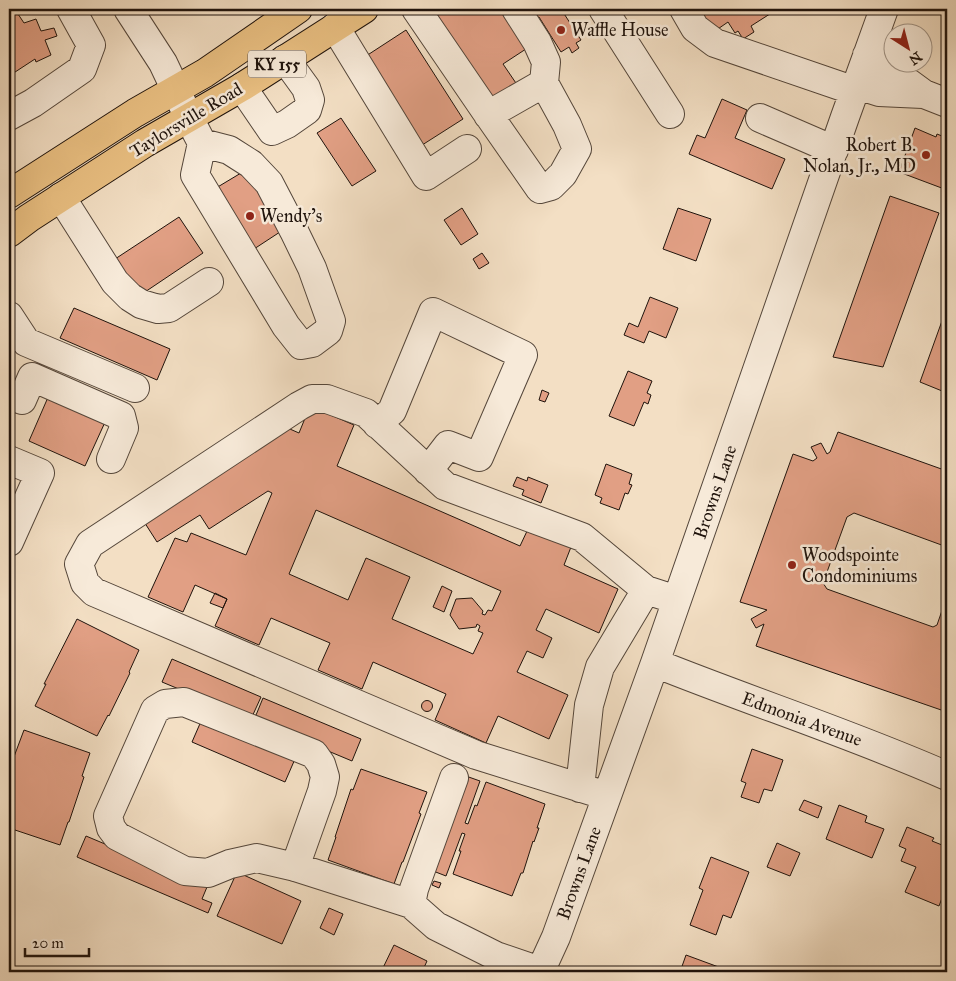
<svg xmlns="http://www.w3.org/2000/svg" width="956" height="981" font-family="'IM FELL Great Primer',serif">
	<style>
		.building { fill: #e19f84; stroke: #1f130c; fill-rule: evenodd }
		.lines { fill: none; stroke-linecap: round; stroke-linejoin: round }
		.minor-casing { stroke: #54463a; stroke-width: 30 }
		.major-casing { stroke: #1f130c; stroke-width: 30 }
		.minor { stroke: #f7ead9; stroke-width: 28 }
		.major { stroke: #eac082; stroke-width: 28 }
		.poi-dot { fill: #8f2418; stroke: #f7ead9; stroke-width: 2 }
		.labels { text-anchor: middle; stroke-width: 5; stroke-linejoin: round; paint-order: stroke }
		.shield { fill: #f7ead9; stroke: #60544a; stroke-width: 1 }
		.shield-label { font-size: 16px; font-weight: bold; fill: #1f130c }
		.poi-label { font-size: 18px; fill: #1f130c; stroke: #f7ead9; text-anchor: start }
		.street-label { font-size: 18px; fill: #1f130c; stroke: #f7ead9 }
	</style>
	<rect width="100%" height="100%" fill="#f3dfc4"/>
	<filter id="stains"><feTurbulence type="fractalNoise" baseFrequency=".004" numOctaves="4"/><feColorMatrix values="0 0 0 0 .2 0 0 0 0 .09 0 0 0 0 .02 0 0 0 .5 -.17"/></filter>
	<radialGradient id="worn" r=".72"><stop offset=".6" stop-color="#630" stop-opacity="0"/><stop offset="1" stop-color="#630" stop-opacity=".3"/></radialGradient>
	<path class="building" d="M9 9H19L16 11 24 23 36 19 41 31 54 28 57 36 45 40 51 55 36 62 35 59 9 76 10 77 9 78Z
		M446 9H504L529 47 503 64 520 89 493 107 434 16Z
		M532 9H561L581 40 576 43 579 48 572 53 569 47 561 52 539 17 535 19Z
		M697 9H772H771L773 12 751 26 754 32 743 39 738 31 735 33 728 22 712 33Z
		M406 30 463 119 419 147 363 58Z
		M722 99 747 110 735 138 785 159 772 189 689 154 697 135 705 138Z
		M341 118 376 171 352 186 317 133Z
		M915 128 936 137 937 134 947 138V190L899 172Z
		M246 170 283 230 254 249 216 188Z
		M890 196 939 213 883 367 833 357Z
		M462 208 478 234 461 245 444 220Z
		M678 208 711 219 696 261 663 249Z
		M179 217 203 253 136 298 112 261Z
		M482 253 489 263 479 269 473 259Z
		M650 297 678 308 666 338 649 331 644 343 624 335 629 323 638 327Z
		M947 307V393L920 382Z
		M74 308 170 349 157 380 60 338Z
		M628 371 652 381 647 393 651 395 648 404 644 402 634 426 609 416Z
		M542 390 549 393 545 402 539 400Z
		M49 395 106 420 85 466 29 441Z
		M310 406 354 425 337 466 520 546 528 529 571 547 564 565 618 589 599 633 546 609 536 630 552 638 543 658 527 651 517 672 568 695 549 739 498 716 486 743 435 720 446 694 373 662 362 689 318 670 330 643 271 618 259 645 215 626 227 599 195 585 183 612 148 597 175 538 187 542 191 533 246 555 272 493 268 491 209 529 200 515 157 542 141 517 283 426 299 433ZM316 510 501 591 492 611 488 610 485 615 482 614 483 611 472 598 456 599 450 615 459 629 476 627 477 624 480 626 478 631 483 633 473 654 392 619 410 577 366 558 348 600 289 574Z
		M838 432 947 471V547L854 513 847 517 823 583 827 589 933 627 937 625 947 596V712L756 646 764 624 756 628 751 619 767 610 740 602 793 454 813 461 817 458 811 447 821 443 827 454 830 452Z
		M606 464 632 474 629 484 632 485 628 494 625 493 619 510 600 503 602 498 595 495Z
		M517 477 527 481 528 477 548 485 541 503 522 495 524 490 513 486Z
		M442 586 452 591 444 612 433 607Z
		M215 593 227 599 223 608 210 603Z
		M77 619 139 650 129 672 130 673 109 716 108 715 97 736 35 706 46 684H44Z
		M172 659 261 697 251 719 162 682Z
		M263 698 361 739 352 761 254 720Z
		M421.5 706a5.5 5.5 0 1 1 11 0a5.5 5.5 0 1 1-11 0Z
		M202 719 295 759 285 782 192 742Z
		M24 730 90 753 82 776 84 777 69 822H68L60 845 9 828V770Z
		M752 749 783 760 772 791 764 789 759 803 741 797 746 783 741 781Z
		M361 769 427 792 419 813 421 814 403 862H402L394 884 328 860 336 837H335L351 789 353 790Z
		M463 775 480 781 465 823 468 824 475 805 477 806 486 782 545 804 537 828H539L534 842 533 841 523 873H521L512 896 453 874 461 851H459L465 834 462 833 446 876 428 869Z
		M804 800 822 807 818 818 799 810Z
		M839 805 867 816 865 822 884 829 872 858 826 839Z
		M907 827 934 838 932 841 947 847V885L939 906 905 892 916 867 901 861 906 849 899 846Z
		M86 836 207 887 202 899 212 903 208 913 77 857Z
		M777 843 800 853 790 876 767 867Z
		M711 857 749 872 731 918 723 915 716 935 690 925 703 890 699 888Z
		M237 872 301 901 282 944 217 916Z
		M434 881 441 883 439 888 432 885Z
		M329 908 343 914 334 935 320 928Z
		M394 945 427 961 422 972H381Z
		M686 955 724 969 723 972H680Z"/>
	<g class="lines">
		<g class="minor-casing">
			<path id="minor" d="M128 9 163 63 189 118 202 143 195 175 286 326 301 345 312 343 328 331 331 321 312 268 294 231 269 183 251 164 229 150 202 143
				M416 9 485 110 540 189 551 186 563 174 577 149 567 125 544 83 546 62 537 42 516 9
				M603 9 670 114
				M684 9 695 28 715 43 855 91
				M335 27 426 176 467 149
				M867 55 902 80 909 83 924 94 947 103
				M857 85 879 92 923 94
				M242 87 272 131 287 124 307 110 310 100 306 88 285 59
				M488 115 544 83
				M9 116 33 103 82 69 91 45 71 9
				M760 118 834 150
				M61 197 115 282 130 297 141 304 158 309 169 308 209 282
				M9 316 26 342 135 388
				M9 395 22 400 32 377 121 416 124 428 111 459
				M377 424 392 411 433 312 523 355 479 457 448 445 428 471
				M9 460 40 473 9 542
				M655 663C752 702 852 734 947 776
				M580 788 589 705 600 667 646 590
				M607 796 476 755 94 592 85 583 79 564 90 544 299 406 312 399H327L366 413 445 486 582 537 646 590 677 600
				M295 867 322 791 325 777 321 764 314 754 184 702 165 704 155 710 108 816 111 828 117 836 185 871 208 873 230 864 257 858 295 867 411 904 436 926 496 956 540 971
				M411 904 414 889 454 778
				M540 972 556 937 655 663 845 117 884 9"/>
		</g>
		<g class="major-casing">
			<path id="major" d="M9 194 135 113 205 73 298 9
				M9 233 29 218 145 143 242 87 364 9"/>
		</g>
		<use href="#minor" class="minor"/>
		<use href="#major" class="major"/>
	</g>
	<g class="poi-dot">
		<circle cx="561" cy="30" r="5"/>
		<circle cx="926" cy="155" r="5"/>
		<circle cx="250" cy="216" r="5"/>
		<circle cx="792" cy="565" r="5"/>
	</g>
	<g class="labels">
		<rect class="shield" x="248" y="50.5" width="58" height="27" rx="4"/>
		<g class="shield-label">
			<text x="277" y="70">KY 155</text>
		</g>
		<g class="poi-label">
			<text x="571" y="36">Waffle House</text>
			<text x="916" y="151" text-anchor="end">Robert B.<tspan x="916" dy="21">Nolan, Jr., MD</tspan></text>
			<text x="260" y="222">Wendy's</text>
			<text x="802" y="561">Woodspointe<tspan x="802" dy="21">Condominiums</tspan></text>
		</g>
		<g class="street-label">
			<text transform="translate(186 120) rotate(-31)" y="6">Taylorsville Road</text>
			<text transform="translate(715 492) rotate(-71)" y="6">Browns Lane</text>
			<text transform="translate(802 719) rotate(20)" y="6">Edmonia Avenue</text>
			<text transform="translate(579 873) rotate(-70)" y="6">Browns Lane</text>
		</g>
	</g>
	<rect width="956" height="981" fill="none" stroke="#f3dfc4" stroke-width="30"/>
	<rect x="10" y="10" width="936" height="961" fill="none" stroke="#1f130c" stroke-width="2.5"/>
	<rect x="15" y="15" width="926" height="951" fill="none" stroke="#1f130c"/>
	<g transform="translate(908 48) rotate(144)"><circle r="24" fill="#f7ead9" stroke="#a19487"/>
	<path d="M0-4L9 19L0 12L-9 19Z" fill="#8f2418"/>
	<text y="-8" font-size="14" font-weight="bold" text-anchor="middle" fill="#1f130c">N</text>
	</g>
	<path d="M25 948v8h64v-8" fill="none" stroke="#1f130c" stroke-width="2.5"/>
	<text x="32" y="948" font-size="15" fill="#1f130c" stroke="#f7ead9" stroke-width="4" paint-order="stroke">20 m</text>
	<rect width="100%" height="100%" filter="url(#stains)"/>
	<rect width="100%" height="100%" fill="url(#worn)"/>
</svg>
